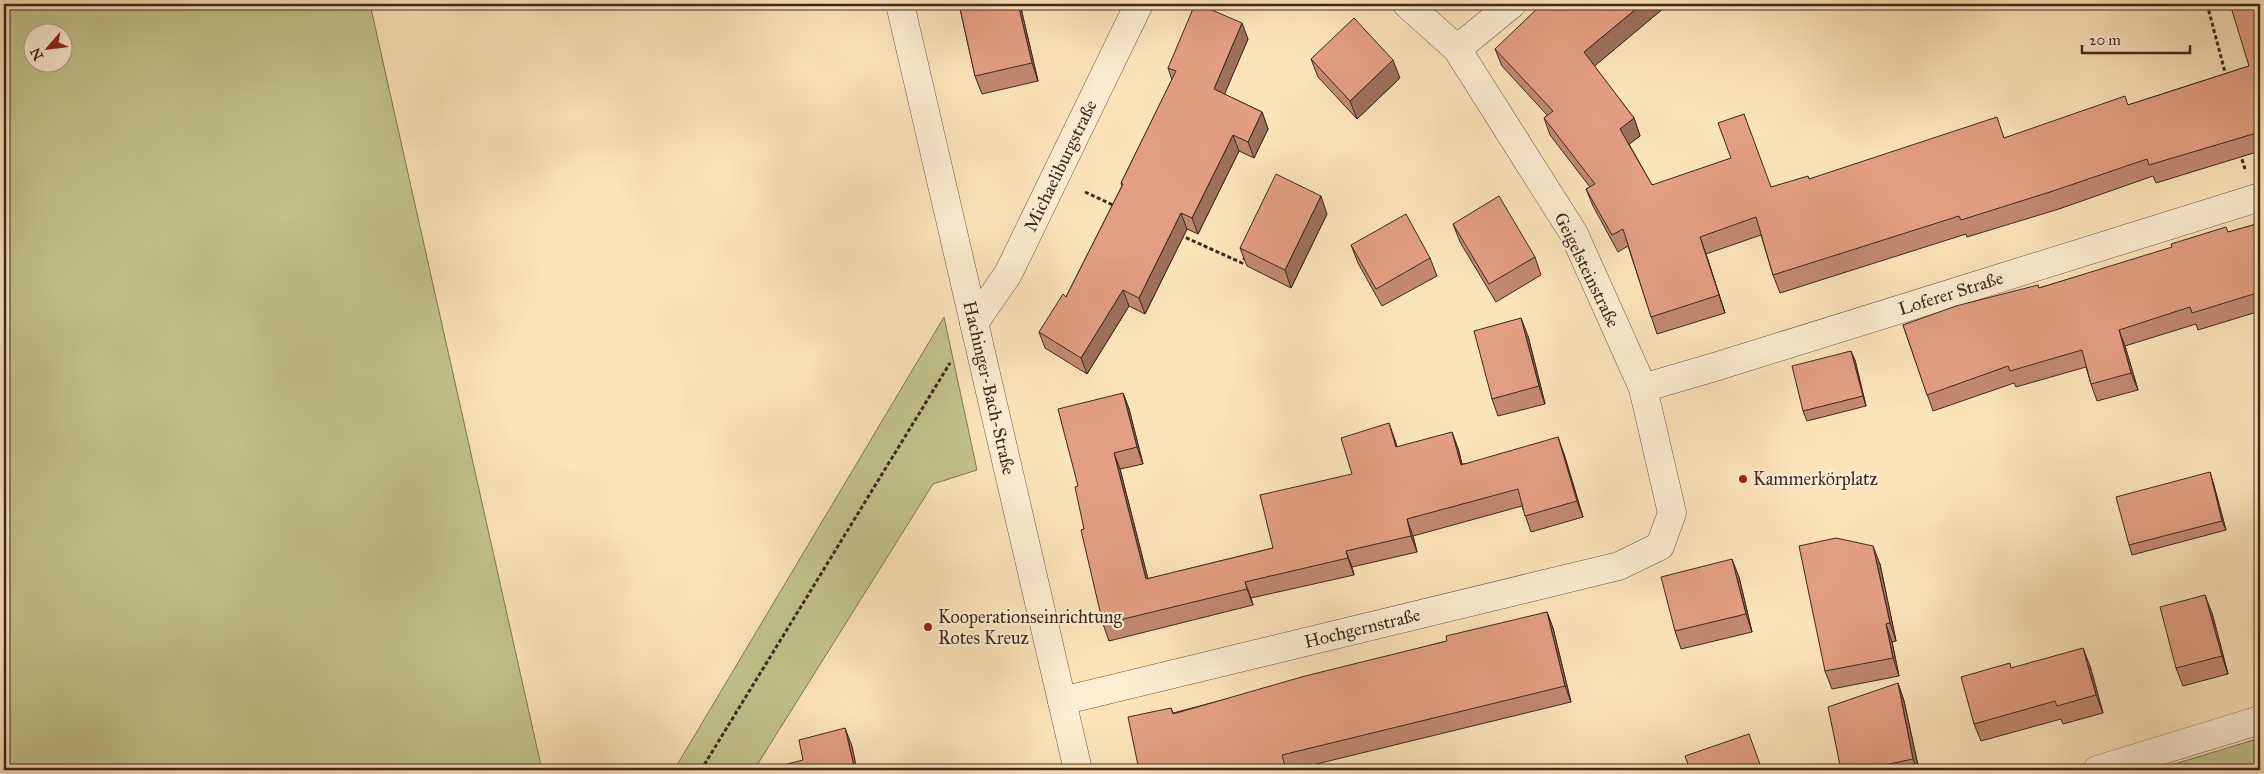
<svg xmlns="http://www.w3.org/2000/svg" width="2264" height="774" font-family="'IM FELL Great Primer',serif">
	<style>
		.green { fill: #c3c38c; stroke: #807654; fill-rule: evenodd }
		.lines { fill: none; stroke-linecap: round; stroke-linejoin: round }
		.minor-casing { stroke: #6e5744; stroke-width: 29 }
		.path { stroke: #3e281d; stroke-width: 3; stroke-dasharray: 4 2.5; stroke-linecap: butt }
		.minor { stroke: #fdedd2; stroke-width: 28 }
		.wall { fill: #c2896f; stroke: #3e281d }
		.shaded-wall { fill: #9e6f5a; stroke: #3e281d }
		.building { fill: #e29f81; stroke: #3e281d }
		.poi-dot { fill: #8f2418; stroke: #fdedd2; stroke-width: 2 }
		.labels { text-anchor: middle; stroke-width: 4.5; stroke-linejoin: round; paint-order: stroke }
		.street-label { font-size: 18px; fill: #3e281d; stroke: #fdedd2 }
		.poi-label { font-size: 18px; fill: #3e281d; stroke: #fdedd2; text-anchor: start }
	</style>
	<rect width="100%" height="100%" fill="#fce4b9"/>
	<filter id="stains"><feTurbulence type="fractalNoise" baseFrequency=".004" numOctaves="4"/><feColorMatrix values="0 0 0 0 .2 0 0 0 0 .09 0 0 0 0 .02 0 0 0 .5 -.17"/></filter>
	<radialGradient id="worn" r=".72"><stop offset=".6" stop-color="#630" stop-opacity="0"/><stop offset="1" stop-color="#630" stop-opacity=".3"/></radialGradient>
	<path class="green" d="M4 4H370L542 770H4ZM32 32H62V62H32Z
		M944 317 977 470 933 484 754 770H674Z
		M2260 738V770H2155Z"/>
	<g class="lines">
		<g class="minor-casing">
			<g id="minor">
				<path id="s1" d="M900 4 1078 770"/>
				<path d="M1457 49 1512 4"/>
				<path id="s2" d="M974 323 1008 274 1139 4"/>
				<path id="s3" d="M1643 388 1718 366 2260 197"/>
				<path id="s4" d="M1062 701 1619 566 1660 546 1672 513 1643 388 1574 234 1457 49 1407 4"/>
				<path d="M2097 770 2260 720"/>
			</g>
		</g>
		<path class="path" d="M2207 4 2226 76
			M2240 153 2245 169
			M1085 192 1115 206
			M1180 235 1242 263 1246 255
			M701 770 950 363"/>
		<use href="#minor" class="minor"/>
	</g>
	<path class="wall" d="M959 4H1020L1038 81 982 94 975 76Z
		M2260 4V151L2156 183 2153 176 2059 209 1967 237 1966 234 1780 293 1773 275 1761 235 1706 254 1725 313 1657 334 1628 246 1618 252 1593 206 1586 189 1590 187 1550 135 1544 118 1547 115 1502 66 1495 49 1665 7 1594 66 1634 118 1640 136 1629 144 1652 185 1771 187 2004 138 2128 105 2249 66Z
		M1248 39 1224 94 1262 112 1268 129 1254 158 1239 151 1198 234 1187 229 1145 314 1129 306 1087 374 1045 348 1039 332 1066 297 1122 186 1121 183 1172 80 1168 68Z
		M1311 59 1400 78 1357 119 1318 77Z
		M1327 214 1291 288 1247 266 1240 248Z
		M2260 223V311L2198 330 2196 324 2125 346 2138 390 2097 401 2091 384 2086 367 2016 387 2014 383 1933 411 1903 325 2039 288Z
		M1453 224 1535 257 1541 275 1496 302 1460 242Z
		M1351 245 1430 258 1437 276 1382 306 1358 263Z
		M1528 336 1545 404 1498 416 1492 399Z
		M1855 360 1866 406 1807 421 1803 411Z
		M1123 393 1129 409 1143 464 1120 469 1148 579 1273 548 1352 474 1395 440 1397 447 1458 448 1462 464 1564 454 1583 517 1531 532 1522 506 1413 536 1417 552 1352 567 1354 575 1251 598 1253 605 1109 641 1103 624 1084 529 1078 486Z
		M2213 482 2226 530 2132 555 2129 545Z
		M1880 564 1896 641 1892 642 1899 676 1832 689 1825 671Z
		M1739 577 1752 632 1681 649 1675 631Z
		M1547 612 1553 628 1571 702 1292 770H1139L1171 708 1173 713 1447 641Z
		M2212 613 2228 674 2183 686 2176 668Z
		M2090 666 2103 713 2063 724 2061 719 1981 741 1974 724 2012 668Z
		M1898 683 1904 701 1919 770H1841Z"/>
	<path class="shaded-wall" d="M1018 4H1020L1038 81 1032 63Z
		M1642 4H1664L1665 7 1590 70 1584 52Z
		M1242 23 1248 39 1220 105 1214 89Z
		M1393 60 1400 78 1357 119 1350 101Z
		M1262 112 1268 129 1254 158 1248 142Z
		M1634 118 1640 136 1627 146 1620 129Z
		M1233 135 1239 151 1198 234 1192 218Z
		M1321 196 1327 214 1291 288 1285 270Z
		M1181 213 1187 229 1145 314 1139 298Z
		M1700 237 1706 254 1725 313 1719 295Z
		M1123 290 1129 306 1087 374 1081 358Z
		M1521 318 1528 336 1545 404 1539 386Z
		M2119 330 2125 346 2138 390 2131 373Z
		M1851 351 1855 360 1866 406 1863 396Z
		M1123 393 1129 409 1143 464 1137 447Z
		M1389 423 1395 440 1402 463 1396 447Z
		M1452 432 1458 448 1466 481 1461 465Z
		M1558 437 1564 454 1583 517 1577 501Z
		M1114 453 1120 469 1152 595 1146 579Z
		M2210 472 2213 482 2226 530 2222 521Z
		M1407 519 1413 536 1417 552 1411 536Z
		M1873 546 1880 564 1896 641 1890 623Z
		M1346 551 1352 567 1354 575 1348 558Z
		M1732 559 1739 577 1752 632 1746 614Z
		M1245 582 1251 598 1253 605 1247 589Z
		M2205 595 2212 613 2228 674 2222 656Z
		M1547 612 1553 628 1571 702 1565 686Z
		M1886 624 1892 642 1899 676 1893 658Z
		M2083 648 2090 666 2103 713 2096 695Z
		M1898 683 1904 701 1919 770H1917L1913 759Z
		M845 728 852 746 857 770H855Z"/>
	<path class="building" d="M959 4H1018L1032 63 975 76Z
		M1195 4H1198L1242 23 1214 89 1262 112 1248 142 1233 135 1192 218 1181 213 1139 298 1123 290 1081 358 1039 332 1063 294 1066 297 1123 184 1121 183 1176 71 1168 68Z
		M1542 4H1642L1584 52 1634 118 1620 129 1652 185 1731 158 1718 123 1744 114 1771 187 1808 176 1809 179 1997 117 2004 138 2125 96 2128 105 2249 66 2230 4H2260V132L2149 165 2147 159 2053 191 1961 220 1959 216 1773 275 1756 217 1700 237 1719 295 1651 317 1623 229 1612 235 1586 189 1595 184 1544 118 1553 111 1495 49Z
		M1354 18 1393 60 1350 101 1311 59Z
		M1276 174 1321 196 1285 270 1240 248Z
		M1499 196 1535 257 1489 284 1453 224Z
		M1406 214 1430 258 1376 289 1351 245Z
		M2260 223V292L2192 313 2190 307 2119 330 2131 373 2091 384 2082 350 2010 371 2008 366 1927 395 1903 325 1956 306 2038 285 2039 288 2172 247 2171 244 2226 227 2228 232Z
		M1521 318 1539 386 1492 399 1474 331Z
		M1851 351 1863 396 1803 411 1792 366Z
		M1123 393 1137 447 1114 453 1146 579 1273 548 1260 495 1352 474 1341 438 1389 423 1396 447 1452 432 1461 465 1558 437 1577 501 1525 516 1518 489 1407 519 1411 536 1346 551 1348 558 1245 582 1247 589 1103 624 1081 530 1084 529 1075 487 1078 486 1058 409Z
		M2210 472 2222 521 2129 545 2116 497Z
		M1836 538 1873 546 1890 623 1886 624 1893 658 1825 671 1799 546Z
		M1732 559 1746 614 1675 631 1661 577Z
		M2205 595 2222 656 2176 668 2160 607Z
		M1547 612 1565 686 1282 755 1286 770H1139L1128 717 1171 708 1173 714 1305 676 1447 641 1446 636Z
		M2083 648 2096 695 2057 706 2055 701 1974 724 1961 677 2010 663 2011 668Z
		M1898 683 1913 759 1860 770H1841L1828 707Z
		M845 728 855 770H764L803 760 799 740Z
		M1749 734 1762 770H1690L1685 756Z"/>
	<g class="poi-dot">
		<circle cx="1743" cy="479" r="5"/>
		<circle cx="928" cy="627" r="5"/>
	</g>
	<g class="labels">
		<g class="street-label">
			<text dy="6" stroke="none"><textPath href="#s2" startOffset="180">Michaeliburgstraße</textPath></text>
			<text transform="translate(1587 270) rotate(64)" y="6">Geigelsteinstraße</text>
			<text dy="6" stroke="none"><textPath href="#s3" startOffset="322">Loferer Straße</textPath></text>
			<text dy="6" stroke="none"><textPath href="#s1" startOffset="394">Hachinger-Bach-Straße</textPath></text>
			<text dy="6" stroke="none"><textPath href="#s4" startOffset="309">Hochgernstraße</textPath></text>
		</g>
		<g class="poi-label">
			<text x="1753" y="485">Kammerkörplatz</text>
			<text x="938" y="623">Kooperationseinrichtung<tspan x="938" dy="21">Rotes Kreuz</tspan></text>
		</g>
	</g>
	<rect width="2264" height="774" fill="none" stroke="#fce4b9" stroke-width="20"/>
	<rect x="5" y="5" width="2254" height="764" fill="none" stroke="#3e281d" stroke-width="2.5"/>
	<rect x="10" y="10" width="2244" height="754" fill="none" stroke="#3e281d"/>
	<g transform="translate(48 48) rotate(242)"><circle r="24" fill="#fdedd2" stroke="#b19e8a"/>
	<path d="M0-4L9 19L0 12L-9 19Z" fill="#8f2418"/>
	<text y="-8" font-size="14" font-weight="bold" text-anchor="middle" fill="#3e281d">N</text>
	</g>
	<path d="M2082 45v8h108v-8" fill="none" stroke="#3e281d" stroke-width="2.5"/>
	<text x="2089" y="45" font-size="15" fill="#3e281d" stroke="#fdedd2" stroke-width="4" paint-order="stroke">20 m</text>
	<rect width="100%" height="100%" filter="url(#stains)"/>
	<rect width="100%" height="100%" fill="url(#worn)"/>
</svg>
